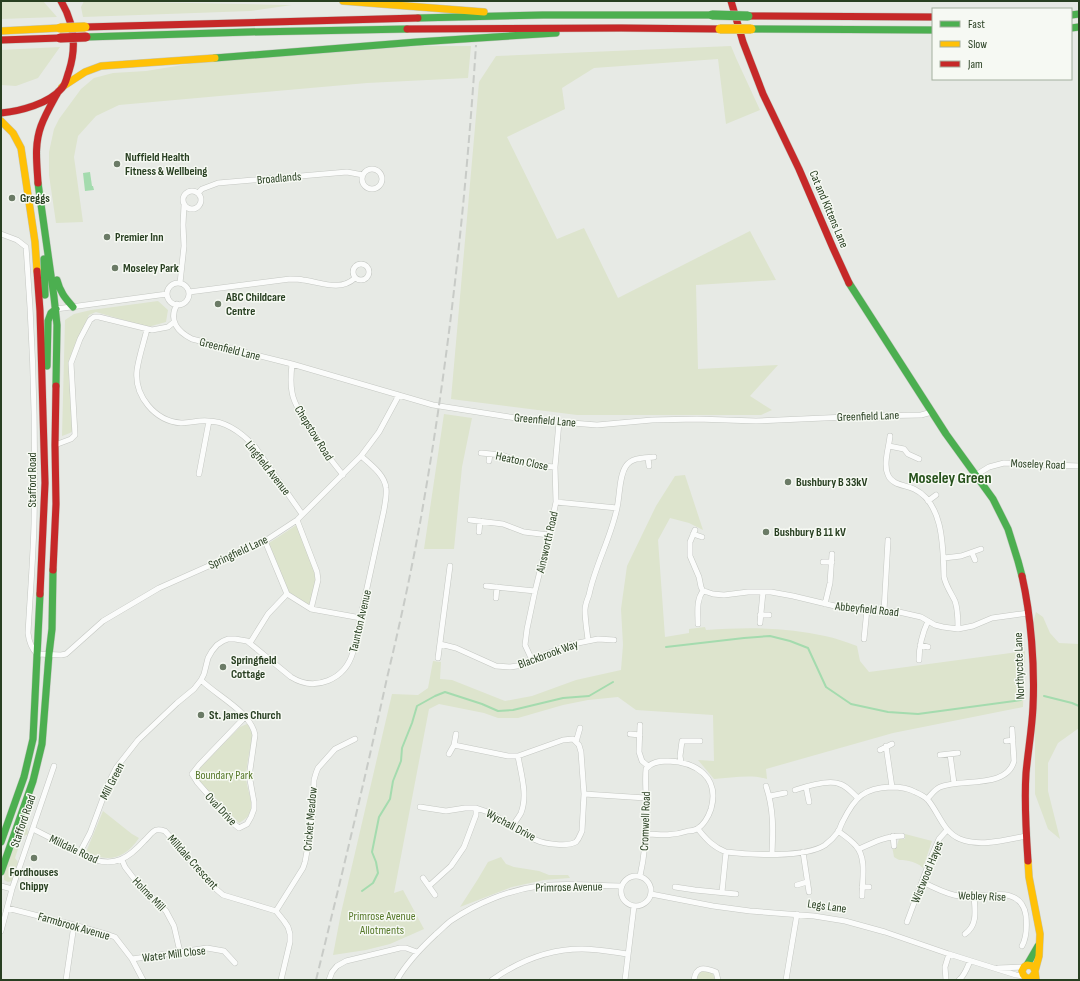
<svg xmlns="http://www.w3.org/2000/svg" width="1080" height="981" font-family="'Sofia Sans Condensed',sans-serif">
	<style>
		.green { fill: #dde4cd }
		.water { fill: #a4dbae }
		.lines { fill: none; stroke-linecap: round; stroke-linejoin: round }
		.stream { stroke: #a4dbae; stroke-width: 2 }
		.street-casing { stroke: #c4c7c2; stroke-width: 6 }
		.fast-casing { stroke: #c2c6be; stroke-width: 8 }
		.slow-casing { stroke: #c2c6be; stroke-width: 8 }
		.jam-casing { stroke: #c2c6be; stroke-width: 8 }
		.street { stroke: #fbfcfb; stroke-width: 5 }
		.fast { stroke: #4caf50; stroke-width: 7 }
		.slow { stroke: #ffc107; stroke-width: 7 }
		.jam { stroke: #c62828; stroke-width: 7 }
		.rail { stroke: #c8cbc7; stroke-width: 2; stroke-dasharray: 8 4; stroke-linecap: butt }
		.fast-bridge-casing { stroke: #c3cac1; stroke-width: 10; stroke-linecap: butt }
		.slow-bridge-casing { stroke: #c3cac1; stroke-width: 10; stroke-linecap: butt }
		.jam-bridge-casing { stroke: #c3cac1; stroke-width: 10; stroke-linecap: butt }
		.fast-bridge { stroke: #4caf50; stroke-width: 9 }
		.slow-bridge { stroke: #ffc107; stroke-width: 9 }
		.jam-bridge { stroke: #c62828; stroke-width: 9 }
		.poi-dot { fill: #6b7b66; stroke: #f6f9f3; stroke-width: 1.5 }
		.labels { text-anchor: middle; stroke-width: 3; stroke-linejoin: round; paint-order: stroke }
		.poi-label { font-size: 12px; font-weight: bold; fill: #283f21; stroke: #f6f9f3; text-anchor: start }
		.street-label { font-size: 12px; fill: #283f21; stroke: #f6f9f3 }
		.park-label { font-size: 12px; fill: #567829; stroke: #f6f9f3 }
		.district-label { font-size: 16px; font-weight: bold; fill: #27521c; stroke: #f6f9f3 }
	</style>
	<rect width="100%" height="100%" fill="#e7eae5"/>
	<path class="green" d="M1 1H43L57 17 1 19Z
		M84 1 292 5 251 11 83 17 81 7Z
		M420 46H471L468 78 367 83 119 105 96 116 78 136 74 157 83 222 56 223 49 175V152L54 129 59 119 81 89 94 78 113 73 146 71 195 63Z
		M731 46 736 58 760 110 726 124 718 59 594 68 562 88 565 109 507 137 557 239 584 228 618 298 750 231 776 280 696 285 698 369 778 365 750 396 772 410 761 415H577L451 399 479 82 496 56Z
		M60 47 38 78 16 86 1 85V50Z
		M158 301 168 310 166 322 148 327 96 312 89 315 70 359 74 430 70 433 62 436 65 320 74 314 91 310Z
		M444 414 472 418 462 467 454 549H424Z
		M685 475 703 530 689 523 670 518 658 540 665 637 689 633V629L705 627 706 630C745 627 786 627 825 636 835 638 846 642 857 646L860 661 869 672 1025 651 1023 707 893 733 766 769 767 779C751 774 731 778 714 779L698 760 714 761 713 715 636 710 618 697 588 700 563 705 518 718H498L484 713 439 704 429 709 394 893 403 890 424 929 390 944 366 950 333 955 341 913 392 694 418 695 428 688 433 661 441 662 440 679 452 680 505 701 532 696 576 680 621 670 623 645 621 609 627 566 656 506 675 476Z
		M298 524 317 579 310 606 288 592 269 543Z
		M1036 612 1043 617 1050 633 1059 643 1079 644V728L1058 743 1048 763V791L1060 839 1048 829 1035 794V727L1037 681 1035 650 1031 629Z
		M247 724 251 729 253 736C250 749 247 762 246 776 246 794 262 811 239 823L198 780 196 775 200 768 240 727Z
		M103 811 132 834 139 838C125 859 108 863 86 852Z
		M24 823 27 825 28 834 22 837 15 858 18 862 12 881 8 882 4 880V874L21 829Z
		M905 834 932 841 923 868C919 864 914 862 909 861 901 859 901 862 894 857L892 846 897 845 899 839H905Z
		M501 857 506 864 514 867 539 871 549 875H568L570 878 544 880 512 887 460 907 478 879 488 862Z
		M702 971C708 971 715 972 714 980H697L698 975Z"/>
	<path class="water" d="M90 172 92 186H93L94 190 85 191 83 173Z"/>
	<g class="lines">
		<path class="stream" d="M666 647 744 638 770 636 790 641 808 648 826 687 851 704 888 712 918 714 1021 700
			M1044 696 1072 703 1079 706
			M362 891 373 883 378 873 376 862 372 852 379 817 390 799 393 781 401 761 402 748 412 723 417 706 435 696 445 692 482 704 498 711 513 710 563 698 589 696 613 682"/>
		<g class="street-casing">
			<path id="street" d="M362 179a10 10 0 1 1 20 0a10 10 0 1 1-20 0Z
				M183 200a9 9 0 1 1 18 0a9 9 0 1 1-18 0Z
				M198 193 202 189 218 183 347 172 363 175
				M1 234 17 240 26 247C33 339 36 432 34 524 33 560 30 597 28 633 29 642 31 648 37 654L61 655 66 654 103 621 159 588 265 541 297 520 361 456 379 432 399 395
				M353 272a8 8 0 1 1 16 0a8 8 0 1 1-16 0Z
				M180 283 184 246 183 225 184 205
				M167 294a11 11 0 1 1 22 0a11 11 0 1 1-22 0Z
				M189 292 290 279C295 279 299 279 303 280 320 282 340 292 355 278
				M177 304C168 321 178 332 192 339L292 364 433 405 522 419 597 425 652 420 697 419 756 421 869 416 921 415 932 412
				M56 309 167 294
				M147 329C144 342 139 356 137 370 134 396 155 421 181 423 190 423 199 420 208 421 227 421 243 434 255 447L302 514
				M292 364C291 374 290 382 292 392 293 400 297 407 301 414 313 437 327 455 343 475
				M890 436C889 447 883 464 888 475 892 485 905 485 914 489 944 503 943 549 944 577 946 586 951 593 955 601 958 609 958 620 958 629
				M55 445 71 439 75 435 71 363 80 339 90 320 94 317H99L152 330 168 327 174 322
				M889 446 904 449 908 454 919 459
				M481 453 502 455 529 465 555 467
				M648 458 649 466
				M489 461 490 454
				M199 474 209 421
				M976 475 989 467 1004 463 1079 466
				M928 501 936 495
				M556 502 617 508
				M297 520 317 572 318 580 311 609
				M470 520 503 524 524 532 549 535
				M695 530 690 542V556L699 577 701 587 703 591 707 592 713 594 724 595 748 592H771L793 596 839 607 899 612 921 617 935 625 943 627 958 629 973 626 992 618 1028 613
				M479 532 480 521
				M693 534 702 537
				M265 541 287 594 311 609 361 618
				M972 553 975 560
				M944 558 961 556 981 549
				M823 562H832
				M486 586 535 591
				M496 598 497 587
				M825 604 830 583 832 554
				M884 611 888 540
				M760 615H769
				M760 623 763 592
				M698 624C698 612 696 600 703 591
				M864 639 867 609
				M588 640C587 631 585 620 585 610 585 605 587 600 589 595 595 565 611 538 617 508 620 495 619 476 626 466 632 457 645 458 654 457
				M250 643 268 614 287 594
				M440 644 456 648 496 666 510 667 524 665 532 660 568 645 598 639 614 640
				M920 645 928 647
				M438 658 450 566
				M532 660 525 645 527 629 535 591 549 535 556 502 555 467 559 422
				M919 660C919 646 922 634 928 621
				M201 680C217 696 251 712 255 735L250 770V780L254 802V809L251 817 247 824 239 828 234 824 197 782 192 774 199 765 245 717
				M640 725 639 752 642 761 648 766
				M630 734 640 735
				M1006 741 1013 740
				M576 742 580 728
				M454 745 508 756H518L563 740 573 739 579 745 581 752 584 794
				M886 746 892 787
				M880 750 892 744
				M449 754 454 745 456 734
				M950 754 954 783
				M940 755 958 753
				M681 762 680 756 682 741H700
				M766 786C774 810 773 830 772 854
				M806 787 809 802
				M795 790C807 786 829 779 840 784 847 786 852 793 858 798
				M770 796 785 793
				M927 799C931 795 935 789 940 787 961 778 1007 789 1014 761L1012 729
				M420 807 446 811 465 808H476L491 813C505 822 521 833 536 840 545 844 567 847 576 842 579 839 580 835 582 831L584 794 646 798
				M512 826C515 822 519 817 521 813 528 795 521 774 518 756
				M33 829 92 859C115 867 129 858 144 841 148 838 151 832 156 830 159 829 162 830 165 831L216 889 223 895 276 911 284 921 288 927 290 934V942L281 980
				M698 829C706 839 713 847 726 852 750 855 805 858 825 845 829 842 835 836 838 832 840 829 841 824 843 821 855 797 864 788 891 787 900 787 908 788 915 792 920 794 924 796 928 800 939 813 943 832 960 839 980 847 1005 840 1026 836
				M838 831C845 836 851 840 856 846 867 858 862 881 862 896
				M893 836 894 846
				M859 849C874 842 886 836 902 836
				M80 852 90 833 109 782 116 768 138 740 177 703 194 689 201 680 204 674 208 658 212 651 217 645 223 641 228 639H235L247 641 291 677C315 692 345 680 353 652L384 510C385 503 387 495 386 488 385 475 370 464 361 456
				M803 852 809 892
				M122 860 125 867 135 880 166 911 174 926 180 952
				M621 891a15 15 0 1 1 30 0a15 15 0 1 1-30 0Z
				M640 876C646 850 647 824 646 798 646 788 645 779 646 769 651 762 659 761 668 761 696 762 720 777 711 809 709 815 704 825 697 829 695 830 691 831 688 831 673 836 661 835 646 834
				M423 878 435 895
				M922 882C934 887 947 895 960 896 983 899 1021 882 1026 916 1027 927 1027 937 1022 946
				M797 885 807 882
				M1 886 12 889
				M429 886 451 866 464 847 476 815V808
				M675 887 695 890 736 894
				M862 887H869
				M722 892 726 852
				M651 894 713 906 750 911 814 916 845 921 885 932 949 954 1016 975 1024 976
				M7 908 74 925 109 935 115 937 132 959 143 980
				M276 911 303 868 305 862 312 824 314 780 316 773 318 768 335 749 355 739
				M907 922 930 860 939 839 947 830
				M1 931 12 889 54 766
				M965 934C978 925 975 910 974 896
				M132 959 207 948 224 951 235 963
				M998 968 1024 967
				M66 980 74 925
				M329 980 332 972 337 966 346 961 400 948H406L417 952
				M397 980C407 962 421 948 436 934 441 930 446 924 452 920 477 903 509 890 539 886 566 882 594 886 621 886
				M492 980C519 961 549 949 582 949 597 949 613 952 628 954
				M625 980 634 906
				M694 980C696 966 704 967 716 972L718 980
				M786 980 797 914
				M946 980 945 967 949 954
				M959 980C965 975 967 968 970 961"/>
		</g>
		<g class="fast-casing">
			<path id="fast" d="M1071 15 1079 14
				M418 18 543 15H712
				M1071 28 1079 27
				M751 29 933 30
				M86 37 249 32 407 29
				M215 58 417 42 556 33
				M38 183 54 297 57 325 56 386
				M44 259 45 295
				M57 280C60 292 65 298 73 307
				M849 283 946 434 993 499 1008 529 1018 561 1022 576
				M47 366 48 321 51 313 56 309
				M1 842 24 777 33 739 40 594
				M1 872 33 781 42 744 49 654 52 629 53 570
				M1027 965 1038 946"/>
		</g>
		<g class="slow-casing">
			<path id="slow" d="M343 1 484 12
				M1 31 60 28
				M62 87 85 72 101 66 215 58
				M1 121 13 133 21 148 35 242 37 271
				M1028 861 1029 877 1040 934 1039 956 1035 971 1036 980
				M1035 971 1033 966 1027 965 1024 967 1022 971C1023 976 1026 979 1031 978L1035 973"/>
		</g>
		<g class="jam-casing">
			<path id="jam" d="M731 1 743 42 763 94 799 169 833 248 849 283
				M748 16 933 17
				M85 27 418 18
				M407 29 621 28 720 29
				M1 40 60 38
				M1 113C20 111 49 104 62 88 66 84 67 76 69 71 77 46 74 23 61 1
				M38 183C37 164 34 145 41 126 45 115 52 103 58 92
				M37 271 40 311 45 483 40 594
				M53 570 56 504 55 445 56 386
				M1022 576C1031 616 1035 666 1033 707 1032 729 1028 751 1026 773 1024 803 1026 832 1028 861"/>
		</g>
		<use href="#street" class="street"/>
		<use href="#fast" class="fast"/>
		<use href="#slow" class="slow"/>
		<use href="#jam" class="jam"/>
		<path class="rail" d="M316 980C341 879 365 779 387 678 401 619 414 560 424 500 450 349 466 197 476 45"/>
		<g class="fast-bridge-casing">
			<path id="fast-bridge" d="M712 15 748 16"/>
		</g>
		<g class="slow-bridge-casing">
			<path id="slow-bridge" d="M60 28 85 27
				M720 29H751"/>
		</g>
		<g class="jam-bridge-casing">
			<path id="jam-bridge" d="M60 38 86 37"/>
		</g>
		<use href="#fast-bridge" class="fast-bridge"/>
		<use href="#slow-bridge" class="slow-bridge"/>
		<use href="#jam-bridge" class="jam-bridge"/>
	</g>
	<g class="poi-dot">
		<circle cx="117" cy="164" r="4"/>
		<circle cx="12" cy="198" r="4"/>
		<circle cx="107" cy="237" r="4"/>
		<circle cx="115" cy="268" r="4"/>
		<circle cx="218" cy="304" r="4"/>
		<circle cx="788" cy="482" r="4"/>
		<circle cx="766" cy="532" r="4"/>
		<circle cx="223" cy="667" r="4"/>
		<circle cx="201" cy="715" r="4"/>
		<circle cx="34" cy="858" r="4"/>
	</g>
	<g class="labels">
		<g class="poi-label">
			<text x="125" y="161">Nuffield Health<tspan x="125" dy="14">Fitness &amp; Wellbeing</tspan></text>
			<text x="20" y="202">Greggs</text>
			<text x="115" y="241">Premier Inn</text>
			<text x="123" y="272">Moseley Park</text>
			<text x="226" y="301">ABC Childcare<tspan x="226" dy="14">Centre</tspan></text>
			<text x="796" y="486">Bushbury B 33kV</text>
			<text x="774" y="536">Bushbury B 11 kV</text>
			<text x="231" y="664">Springfield<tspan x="231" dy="14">Cottage</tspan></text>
			<text x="209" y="719">St. James Church</text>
			<text x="34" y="876" text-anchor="middle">Fordhouses<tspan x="34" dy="14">Chippy</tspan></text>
		</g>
		<g class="street-label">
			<text transform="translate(279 178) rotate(-5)" y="4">Broadlands</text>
			<text transform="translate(829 209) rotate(67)" y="4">Cat and Kittens Lane</text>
			<text transform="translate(230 349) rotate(14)" y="4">Greenfield Lane</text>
			<text transform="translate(868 416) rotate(-2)" y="4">Greenfield Lane</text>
			<text transform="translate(545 420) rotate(5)" y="4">Greenfield Lane</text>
			<text transform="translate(314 433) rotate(58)" y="4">Chepstow Road</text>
			<text transform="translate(522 461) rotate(12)" y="4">Heaton Close</text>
			<text transform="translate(1038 464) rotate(2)" y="4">Moseley Road</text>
			<text transform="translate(268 468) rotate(52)" y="4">Lingfield Avenue</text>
			<text transform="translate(32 480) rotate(-90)" y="4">Stafford Road</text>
			<text transform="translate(547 542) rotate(-77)" y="4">Ainsworth Road</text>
			<text transform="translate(238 552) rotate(-25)" y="4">Springfield Lane</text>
			<text transform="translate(867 609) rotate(6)" y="4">Abbeyfield Road</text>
			<text transform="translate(360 621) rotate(-77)" y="4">Taunton Avenue</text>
			<text transform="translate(548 654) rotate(-20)" y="4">Blackbrook Way</text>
			<text transform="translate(1019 666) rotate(-92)" y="4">Northycote Lane</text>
			<text transform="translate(112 781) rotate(-63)" y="4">Mill Green</text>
			<text transform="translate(221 809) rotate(47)" y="4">Oval Drive</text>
			<text transform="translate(310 819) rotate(-85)" y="4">Cricket Meadow</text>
			<text transform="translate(23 821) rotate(-71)" y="4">Stafford Road</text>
			<text transform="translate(645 821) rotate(-88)" y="4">Cromwell Road</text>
			<text transform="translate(511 825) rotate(28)" y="4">Wychall Drive</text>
			<text transform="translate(74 849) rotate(25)" y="4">Milldale Road</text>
			<text transform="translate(193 862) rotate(48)" y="4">Milldale Crescent</text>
			<text transform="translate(927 872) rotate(-68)" y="4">Wistwood Hayes</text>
			<text transform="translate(569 887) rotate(-1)" y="4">Primrose Avenue</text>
			<text transform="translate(149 894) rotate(46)" y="4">Holme Mill</text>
			<text transform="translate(982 896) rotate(2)" y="4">Webley Rise</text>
			<text transform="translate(827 906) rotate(8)" y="4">Legs Lane</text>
			<text transform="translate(74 926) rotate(16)" y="4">Farmbrook Avenue</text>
			<text transform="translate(174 954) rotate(-7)" y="4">Water Mill Close</text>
		</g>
		<g class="park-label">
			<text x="224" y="779">Boundary Park</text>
			<text x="382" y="920">Primrose Avenue<tspan x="382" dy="14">Allotments</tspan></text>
		</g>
		<g class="district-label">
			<text x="950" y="483">Moseley Green</text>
		</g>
	</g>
	<rect width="1080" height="981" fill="none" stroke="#283f21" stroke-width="4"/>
	<rect x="932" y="8" width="140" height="72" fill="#f6f9f3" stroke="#a4af9f"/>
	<rect x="940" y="21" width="20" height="6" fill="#4caf50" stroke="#a4af9f"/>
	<text x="968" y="28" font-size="12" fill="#283f21">Fast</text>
	<rect x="940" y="41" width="20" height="6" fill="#ffc107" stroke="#a4af9f"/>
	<text x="968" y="48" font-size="12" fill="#283f21">Slow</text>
	<rect x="940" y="61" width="20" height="6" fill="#c62828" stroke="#a4af9f"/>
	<text x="968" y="68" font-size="12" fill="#283f21">Jam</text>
</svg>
